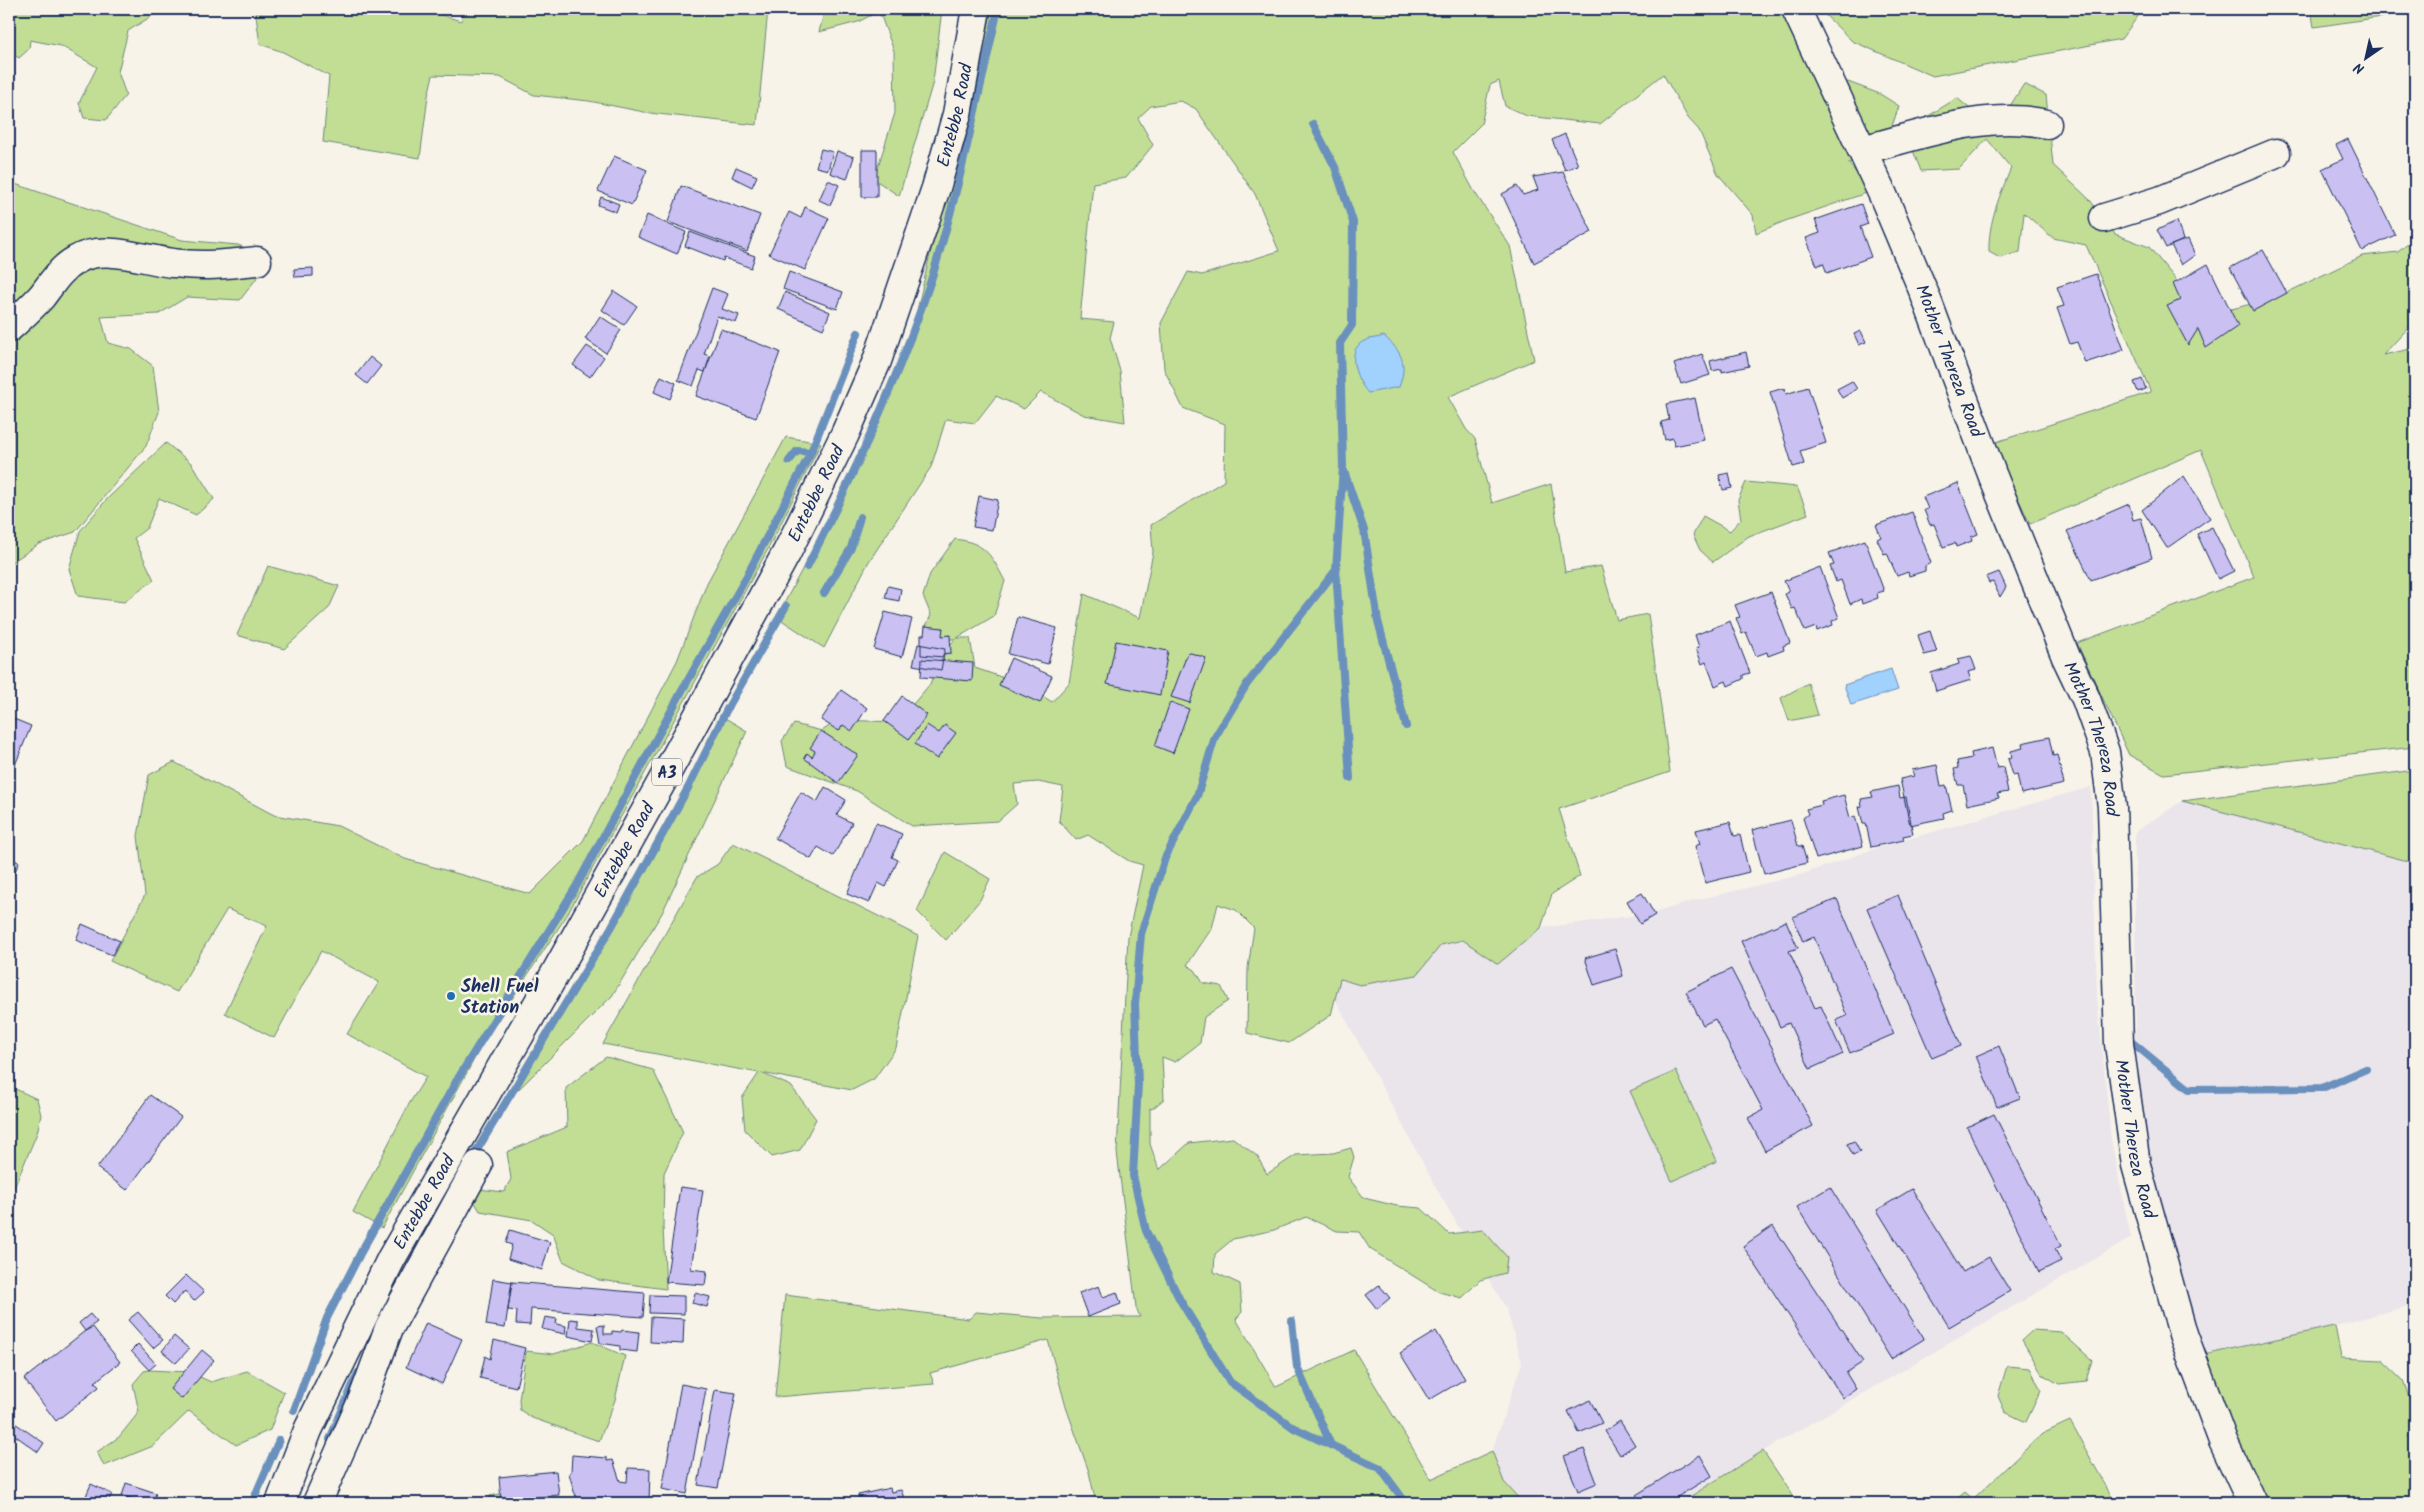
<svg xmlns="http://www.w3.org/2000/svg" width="2424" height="1512" font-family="Kalam,sans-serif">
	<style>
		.built { fill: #eae4eb }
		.green { fill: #c2de95; stroke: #6e867a }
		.water { fill: #a1d1fd; stroke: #6b90bd }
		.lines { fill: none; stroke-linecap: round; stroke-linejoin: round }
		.stream { stroke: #6b90bd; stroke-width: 8 }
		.building { fill: #cac0f2; stroke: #1b2f5e }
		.minor-casing { stroke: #1b2f5e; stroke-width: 31 }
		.major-casing { stroke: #1b2f5e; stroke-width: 31 }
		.minor { stroke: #f7f3e8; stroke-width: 28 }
		.major { stroke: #f7f3e8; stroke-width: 28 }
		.poi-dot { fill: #1f6fb2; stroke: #f7f3e8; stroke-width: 2 }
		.labels { text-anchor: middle; stroke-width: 5; stroke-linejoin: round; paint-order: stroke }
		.shield { fill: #f7f3e8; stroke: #5d6a87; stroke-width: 1 }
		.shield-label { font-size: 16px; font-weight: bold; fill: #1b2f5e }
		.street-label { font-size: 18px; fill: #1b2f5e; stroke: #f7f3e8 }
		.poi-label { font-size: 18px; font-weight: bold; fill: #1b2f5e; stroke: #f7f3e8; text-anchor: start }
	</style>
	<rect width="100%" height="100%" fill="#f7f3e8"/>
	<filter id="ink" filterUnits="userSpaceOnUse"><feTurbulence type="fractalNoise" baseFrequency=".02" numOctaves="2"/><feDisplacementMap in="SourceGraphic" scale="10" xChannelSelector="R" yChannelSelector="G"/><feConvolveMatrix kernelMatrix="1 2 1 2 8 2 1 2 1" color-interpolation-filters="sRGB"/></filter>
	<g filter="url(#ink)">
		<path class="built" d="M2091 787 2097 998 2111 1140 2131 1238 1763 1451 1680 1503H1523L1504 1482 1492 1451 1522 1363 1507 1310 1439 1193 1327 984 1441 945 1541 928 1654 913 1693 901 1800 875 1880 847Z
			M2182 801 2415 863V1304L2335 1326 2195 1357 2136 1110 2135 832Z"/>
		<path class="green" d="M9 9H158L155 14 128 31 118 72 126 95 106 120 84 118 79 103 97 67 61 46 30 40 29 49 19 58 9 52Z
			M255 9H422L461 21 464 9H768L757 125 649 113 589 101 534 95 500 77 433 75 428 96 420 158 323 142 329 76 283 52 260 44Z
			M825 9H942L933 82 899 196 874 179 895 113 894 51 879 11 858 22 819 32Z
			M992 9H1784L1824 88 1848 82 1880 94 1899 106 1881 158 1848 163 1872 191 1785 221 1756 233 1753 215 1718 174 1699 130 1688 118 1663 74 1600 124 1527 116 1505 106 1499 81 1490 85 1481 124 1453 152 1474 191 1510 246 1534 360 1448 397 1466 429 1475 439 1492 503 1551 484 1565 572 1601 566 1617 620 1648 614 1670 772 1559 809 1580 876 1552 894 1541 928 1498 964 1463 940 1441 945 1417 975 1360 985 1340 979 1331 1015 1289 1043 1247 1033 1248 968 1254 928 1236 910 1218 904 1212 928 1187 965 1195 970 1203 983 1221 986 1228 1001 1204 1017 1200 1043 1175 1062 1162 1057 1164 1099 1152 1109 1150 1108V1144L1159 1170 1189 1143 1233 1138 1257 1156 1267 1174 1296 1155 1333 1153 1351 1148 1354 1157 1348 1177 1364 1198 1397 1206 1421 1208 1449 1234 1483 1230 1507 1257 1505 1273 1480 1280 1462 1298 1439 1292 1370 1249 1359 1232 1337 1231 1306 1217 1274 1230 1233 1239 1215 1254 1214 1272 1240 1284 1242 1312 1236 1319 1276 1387 1354 1350 1431 1479 1492 1451 1504 1482 1523 1503H1096L1089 1472 1066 1407 1048 1340 930 1373 934 1384 775 1397 785 1295 969 1319 976 1312 1042 1318 1140 1317 1136 1307 1117 1152 1128 937 1143 865 1129 861 1088 835 1076 840 1059 821 1063 787 1038 782 1014 784 1017 804 998 821 912 826 857 791 787 766 782 741 794 724 822 731 838 720 898 722 930 684 939 659 955 639H933L926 626 931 615 923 596 930 574 955 539C986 543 991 555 1005 581L994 616 957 638H970L975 668 1027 686 1052 702 1069 683 1084 594 1140 618 1153 552 1151 525 1224 481 1225 424 1183 408 1164 369 1161 323 1188 272 1202 275 1279 251 1255 194 1196 109 1181 101 1151 106 1138 118 1153 145 1126 178 1093 183 1080 319 1114 322 1110 338 1120 371 1125 422 1084 415 1041 392 1024 409 996 396 975 423 946 419 931 467 868 563 824 648 777 617 874 433 907 354 931 250 959 156Z
			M1819 9H2137L2139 15 2121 39 1933 76 1852 41Z
			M2311 9H2415V12L2314 27Z
			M2024 84 2046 95 2053 165 2090 200 2115 234 2149 247 2181 286 2224 311 2278 297 2362 256 2398 252 2415 238V327H2409L2383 355 2415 348V747L2164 774 2129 755 2077 643 2254 577 2201 450 2030 524 1993 443 2151 392 2086 245 2053 238 2024 213 2020 252 2000 258 1989 252C1988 222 2000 195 2011 168L1987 139 1959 169 1921 171 1912 148 1922 120 1957 98 1980 117H2003Z
			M9 182 182 240 238 245 272 258 240 300 187 297 159 314 101 317 108 343 131 349 153 366 159 412 146 446 75 532 39 544 9 564Z
			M786 437 821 443 767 551 567 915 483 1043 382 1228 353 1212 409 1104 426 1077 347 1034 379 982 321 951 274 1038 225 1013 267 926 227 909 177 992 110 961 145 895 138 836 149 775 174 762 274 815 338 826 405 859 530 894 583 841 677 661 707 583Z
			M166 443 191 463 214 499 196 515 159 498 147 528 134 538 154 580 124 602 78 596 69 569 80 531 108 498Z
			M1746 482 1797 487 1808 514 1749 536 1713 562 1700 550 1693 535 1703 516 1730 531 1741 519 1738 500Z
			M268 566 339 586 329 608 284 649 237 635Z
			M1808 683 1818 715 1789 721 1781 698Z
			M725 718 747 731 662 913 612 996 517 1091Z
			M2415 770V863L2182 801Z
			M733 843 918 936 896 1048 874 1079 852 1090 761 1073 791 1086 816 1119 800 1150 772 1157 745 1130 742 1098 759 1073 603 1044 697 877 718 864Z
			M945 852 990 879 980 900 946 940 917 911Z
			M606 1057 653 1070 683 1132 664 1173 663 1227 666 1289 599 1280 563 1261 553 1234 532 1220 480 1211 471 1196 478 1189 504 1192 511 1179 507 1152 567 1127 566 1088Z
			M1676 1071 1717 1161 1672 1181 1630 1091Z
			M9 1086 37 1099 41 1115 37 1133 9 1200Z
			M2335 1326 2341 1358 2382 1360 2403 1380 2415 1415V1423L2408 1436 2415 1443V1503H2265L2195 1357Z
			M2033 1330 2061 1332 2092 1360 2086 1381 2059 1384 2042 1374 2022 1340Z
			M592 1342 625 1356 615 1400 599 1441 532 1418 520 1410 519 1400 526 1351 554 1354Z
			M2007 1366 2030 1368 2041 1390 2026 1422 2005 1412 1998 1396Z
			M149 1370 189 1372 211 1382 247 1371 284 1392 270 1430 236 1445 189 1411 153 1446 104 1466 97 1452 119 1437 139 1412 133 1384 144 1371Z
			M2070 1421 2115 1503H1952L1965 1492 1973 1499 2042 1434Z
			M1763 1451 1798 1503H1680Z
			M516 1491 551 1503H488L490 1496Z"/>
		<path class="water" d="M1384 336C1402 352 1408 363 1399 387L1368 393C1357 381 1344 351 1364 341 1370 338 1378 338 1384 336Z
			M1891 669 1898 690 1851 705 1844 685Z"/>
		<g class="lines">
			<path class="stream" d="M1313 124 1335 167 1353 222 1352 325 1340 343 1343 466 1336 570 1350 778
				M789 461 797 451 811 452 858 333
				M1344 471 1364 530 1378 621 1406 726
				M807 567C854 475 898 379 931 280 959 192 977 99 998 9
				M1336 570 1247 684 1215 737 1197 796 1165 858 1141 934 1135 1004 1138 1084 1133 1176 1146 1231 1180 1300 1230 1382 1294 1428 1380 1468 1406 1503
				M824 593 851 548 860 517
				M2128 1036V1039L2189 1089 2322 1088 2366 1069
				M471 1160 611 928 688 788 726 711 786 606
				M1292 1321 1297 1367 1331 1445
				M294 1410 327 1318 361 1252 457 1080 577 885 683 689 743 583 811 452
				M330 1439 358 1373
				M252 1503 279 1440"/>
		</g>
		<path class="building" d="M1565 134 1578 165 1565 170 1552 140Z
			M2348 139 2395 235 2362 251 2322 169 2343 159 2336 145Z
			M821 149 833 152 828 170 816 167Z
			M862 150H877V197H862Z
			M837 151 854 157 847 179 830 173Z
			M614 156 647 170 632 205 598 191Z
			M736 167 757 176 752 187 732 177Z
			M1563 172 1592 232 1534 263 1502 194 1517 186 1523 195 1538 190 1533 177Z
			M828 180 839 185 830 205 819 200Z
			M681 186 760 215 747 251 668 222Z
			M601 197 619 204 616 212 598 205Z
			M1861 204 1868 224 1860 227 1871 257 1827 273 1823 263 1817 266 1806 238 1820 233 1815 220Z
			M805 207 829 218 805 270 769 254 789 212 801 218Z
			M647 215 686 232 677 254 638 237Z
			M2177 221 2183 240 2166 248 2157 230Z
			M690 232 755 256 751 268 724 258 723 261 685 246Z
			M2188 239 2195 255 2181 265 2171 245Z
			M2263 250 2287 293 2253 311 2230 268Z
			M2208 264 2238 326 2206 348 2198 329 2188 345 2167 306 2180 300 2173 284Z
			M313 268V276L295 277 294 269Z
			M789 272 843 292 837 309 783 289Z
			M2096 274 2124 350 2085 363 2077 342 2070 344 2057 308 2064 306 2057 287Z
			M712 288 728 294 722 309 739 315 736 323 717 316 704 354 710 356 705 372 699 370 693 386 678 380Z
			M614 291 637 306 624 325 602 310Z
			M785 292 830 312 823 329 778 309Z
			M600 316 621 330 606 353 585 339Z
			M721 329 780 352 756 418 696 396Z
			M1861 331 1866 342 1859 345 1854 334Z
			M587 346 604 357 590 377 573 365Z
			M1746 352 1749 366 1722 372V369L1712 371 1710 361Z
			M1702 354 1710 375 1681 384 1674 364Z
			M370 357 381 366 367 384 356 375Z
			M661 376 676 383 670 399 654 392Z
			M2142 379 2146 389 2138 392 2134 382Z
			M1852 381 1857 389 1842 398 1837 389Z
			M1808 387 1826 443 1800 451 1804 464 1793 467 1770 392 1784 388 1786 394Z
			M1695 398 1704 440 1674 446 1673 438 1665 440 1661 422 1669 420 1666 404Z
			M1729 473 1732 488 1723 490 1719 475Z
			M2184 476 2210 518 2167 548 2142 510Z
			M1958 483 1978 534 1971 537 1972 541 1956 547 1955 543 1943 547 1934 524 1930 525 1924 510 1928 509 1923 497Z
			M979 496 998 500 992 530 973 527Z
			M2129 504 2133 520 2141 518 2152 558 2091 580 2067 531Z
			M1912 512 1931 563 1925 566V571L1909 576 1908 572 1897 576 1887 553 1884 554 1877 539 1881 537 1876 525Z
			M2212 527 2234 571 2218 579 2197 534Z
			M1865 540 1884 591 1877 593 1878 598 1862 604 1861 599 1850 604 1841 580 1836 582 1830 566 1834 565 1829 553Z
			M1820 567 1839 618 1832 621 1833 625 1817 631 1816 627 1805 631 1795 608 1792 609 1785 594 1789 592 1784 581Z
			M1999 572 2006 587 2000 597 1993 582 1989 583 1986 577Z
			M888 586 901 589 899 601 885 598Z
			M1771 592 1790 643 1783 646 1784 650 1768 656 1767 652 1756 656 1746 632 1742 634 1736 618 1740 617 1735 605Z
			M885 612 912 619 902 657 874 649Z
			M1018 617 1057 628 1048 664 1008 654Z
			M1730 621 1750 673 1743 675V679L1728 686 1726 681 1715 686 1706 662 1702 664 1696 648 1699 647 1695 635Z
			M925 626 943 628 942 636 950 635 951 653 943 654V657L921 655V635H924Z
			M1930 631 1937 652 1924 655 1918 635Z
			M1116 641 1168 651 1160 695 1107 684Z
			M918 644 945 649 941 670 913 665Z
			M1188 652 1206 658 1190 703 1171 697Z
			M1971 656 1976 670 1968 672 1971 680 1936 691 1931 673 1959 664 1958 659Z
			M1011 658 1052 676 1040 703 999 685Z
			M922 659 973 663 972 681 921 677Z
			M841 690 867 708 852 731 843 725 839 731 821 720Z
			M902 696 927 715 909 739 884 721Z
			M1170 702 1189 709 1173 753 1155 746Z
			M9 717 31 726 11 775 9 774Z
			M927 725 939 733 945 725 956 733 937 759 915 744Z
			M821 731 858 755 838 783 804 758 807 753 812 757 815 751 810 748Z
			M2049 737 2053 756 2057 755 2064 784 2021 794 2017 774 2013 775 2008 759 2012 758 2011 751 2023 748 2022 743Z
			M1992 748 1997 768 2003 767 2008 792 1997 794 1999 798 1967 805 1963 785H1958L1955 774 1954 769 1958 768 1957 761 1972 758 1971 753Z
			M1937 765 1941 786 1946 785 1952 810 1943 813 1944 818 1910 825 1900 779 1914 776 1912 770Z
			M1898 786 1900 798 1906 797 1913 834 1903 836 1904 840 1871 847 1866 824H1863L1859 807 1862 806 1861 799 1873 797 1871 792Z
			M825 787 846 800 837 815 852 823 833 856 818 847 811 859 775 838 801 792 817 802Z
			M1844 795 1850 818 1855 816 1863 846 1816 859 1803 818 1808 814 1806 809 1822 805 1821 801Z
			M1791 820 1798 846H1802L1807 863 1764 874 1752 830Z
			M1730 822 1734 836 1740 835 1749 872 1705 883 1695 846 1700 844 1696 830Z
			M876 823 902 834 892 857 898 860 886 887 878 883 869 903 847 894Z
			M9 858 19 862 11 881 9 880Z
			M1642 893 1655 915 1640 924 1627 901Z
			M1898 895 1961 1046 1932 1058 1867 908Z
			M1837 899 1894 1034 1850 1053 1836 1020 1847 1016 1814 937 1803 942 1793 917Z
			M1786 921 1798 948 1789 951 1815 1008 1821 1006 1843 1054 1810 1069 1789 1023 1780 1027 1741 941Z
			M82 924 120 941 112 955 76 940Z
			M1615 949 1623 976 1594 985 1585 958Z
			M1731 969 1813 1126 1765 1151 1748 1118 1763 1110 1715 1019 1703 1025 1686 992Z
			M1999 1046 2020 1098 1997 1107 1976 1056Z
			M150 1095 181 1117 127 1190 97 1168Z
			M1994 1114 2061 1246 2055 1249 2061 1261 2039 1272 1967 1127Z
			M1854 1141 1860 1152 1853 1155 1847 1144Z
			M680 1187 703 1190 691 1269 707 1271 705 1285 666 1282Z
			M1830 1187 1924 1339 1891 1359 1797 1207Z
			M1912 1189 1963 1272 1989 1257 2010 1291 1949 1327 1877 1210Z
			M1773 1226 1863 1362 1846 1373 1856 1389 1843 1398 1743 1246Z
			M510 1230 550 1242 542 1270 508 1259 512 1245 506 1243Z
			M186 1275 204 1292 194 1301 185 1291 173 1304 165 1296Z
			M493 1279 512 1282 505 1328 486 1325Z
			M512 1282 645 1293 643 1317 531 1309 530 1325 516 1324 517 1311 508 1310Z
			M1379 1285 1390 1298 1377 1309 1366 1295Z
			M1099 1286 1103 1297 1117 1292 1121 1304 1088 1317 1079 1293Z
			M695 1293 710 1297 707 1307 692 1303Z
			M650 1295 684 1296V1314L649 1313Z
			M138 1312 163 1340 153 1348 128 1320Z
			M90 1314 97 1322 85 1331 79 1323Z
			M545 1317 557 1319 556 1324 566 1326 565 1334 542 1329Z
			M651 1317 684 1319 683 1344 650 1342Z
			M570 1319 578 1320V1327L594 1329 592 1341 568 1336Z
			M426 1323 462 1339 442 1384 406 1367Z
			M604 1325V1334H612V1331L621 1332 622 1330 639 1332 637 1352 620 1350V1346L600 1343 597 1326Z
			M93 1327 120 1362 95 1382 99 1387 56 1421 24 1379 85 1331Z
			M1436 1331 1465 1379 1429 1400 1400 1353Z
			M174 1336 189 1349 176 1363 162 1351Z
			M494 1340 525 1348 516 1387 480 1378 485 1356 490 1359Z
			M138 1344 156 1364 149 1370 131 1351Z
			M202 1350 214 1360 182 1399 170 1389Z
			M681 1384 706 1389 687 1494 662 1489Z
			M715 1390 736 1393 718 1488 698 1485Z
			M1590 1400 1602 1423 1579 1433 1568 1411Z
			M9 1419 44 1443 38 1452 9 1431Z
			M1620 1421 1635 1445 1620 1455 1605 1431Z
			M1584 1449 1597 1483 1578 1491 1564 1456Z
			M572 1455 607 1458V1461L613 1460 620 1481 627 1482 628 1468 650 1469 649 1503 582 1502 575 1495 569 1473 571 1472Z
			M1700 1455 1712 1476 1667 1503H1642L1636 1495Z
			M556 1471 559 1495 501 1501 499 1477Z
			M126 1483 156 1493 153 1503H130L131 1498 122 1496Z
			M91 1484 112 1494 107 1503H83Z
			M890 1488 891 1492 901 1490 906 1503H860L858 1495Z"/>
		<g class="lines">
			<g class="minor-casing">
				<g id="minor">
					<path id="s1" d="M1796 9 1883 195 1925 295 1992 474 2066 657 2086 699 2105 752 2112 807 2119 1044 2136 1165 2183 1334 2223 1441 2252 1503"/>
					<path d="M1862 150C1921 135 1986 110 2047 124"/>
					<path d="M2104 218 2159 201 2276 153"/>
					<path d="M9 328C20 318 32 307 42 296 52 283 61 268 76 260 104 243 144 260 173 263 202 267 229 264 257 261"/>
					<path d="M317 1503 362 1401 389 1328 478 1165"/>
				</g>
			</g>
			<g class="major-casing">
				<g id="major">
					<path id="s2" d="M280 1503 308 1430 391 1259 552 979 669 769 787 552 845 434 877 361 936 188 957 114 976 9"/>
				</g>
			</g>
			<use href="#minor" class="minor"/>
			<use href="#major" class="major"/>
		</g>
	</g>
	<circle class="poi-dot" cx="451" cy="996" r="5"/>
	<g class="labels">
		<rect class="shield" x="652" y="758.5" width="30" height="27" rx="4"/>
		<g class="shield-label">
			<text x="667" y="778">A3</text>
		</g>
		<g class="street-label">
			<text dy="6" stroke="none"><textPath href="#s2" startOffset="1548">Entebbe Road</textPath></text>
			<text dy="6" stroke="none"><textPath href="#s1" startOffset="384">Mother Thereza Road</textPath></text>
			<text dy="6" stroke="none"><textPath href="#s2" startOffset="1144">Entebbe Road</textPath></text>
			<text dy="6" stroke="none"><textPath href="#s1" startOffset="789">Mother Thereza Road</textPath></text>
			<text dy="6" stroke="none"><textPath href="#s2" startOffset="739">Entebbe Road</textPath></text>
			<text dy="6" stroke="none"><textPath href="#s1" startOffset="1194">Mother Thereza Road</textPath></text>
			<text dy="6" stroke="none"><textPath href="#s2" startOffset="334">Entebbe Road</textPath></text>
		</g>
		<g class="poi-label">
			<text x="461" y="992">Shell Fuel<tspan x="461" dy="21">Station</tspan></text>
		</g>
	</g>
	<rect width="2424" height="1512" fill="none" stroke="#f7f3e8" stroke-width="30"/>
	<rect x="15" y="15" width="2394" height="1482" fill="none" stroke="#1b2f5e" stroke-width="2" filter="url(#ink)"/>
	<g transform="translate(2366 58) rotate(214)" stroke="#f7f3e8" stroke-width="4" paint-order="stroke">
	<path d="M0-4L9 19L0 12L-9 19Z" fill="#1b2f5e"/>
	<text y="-8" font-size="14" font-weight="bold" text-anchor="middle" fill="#1b2f5e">N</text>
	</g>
</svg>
